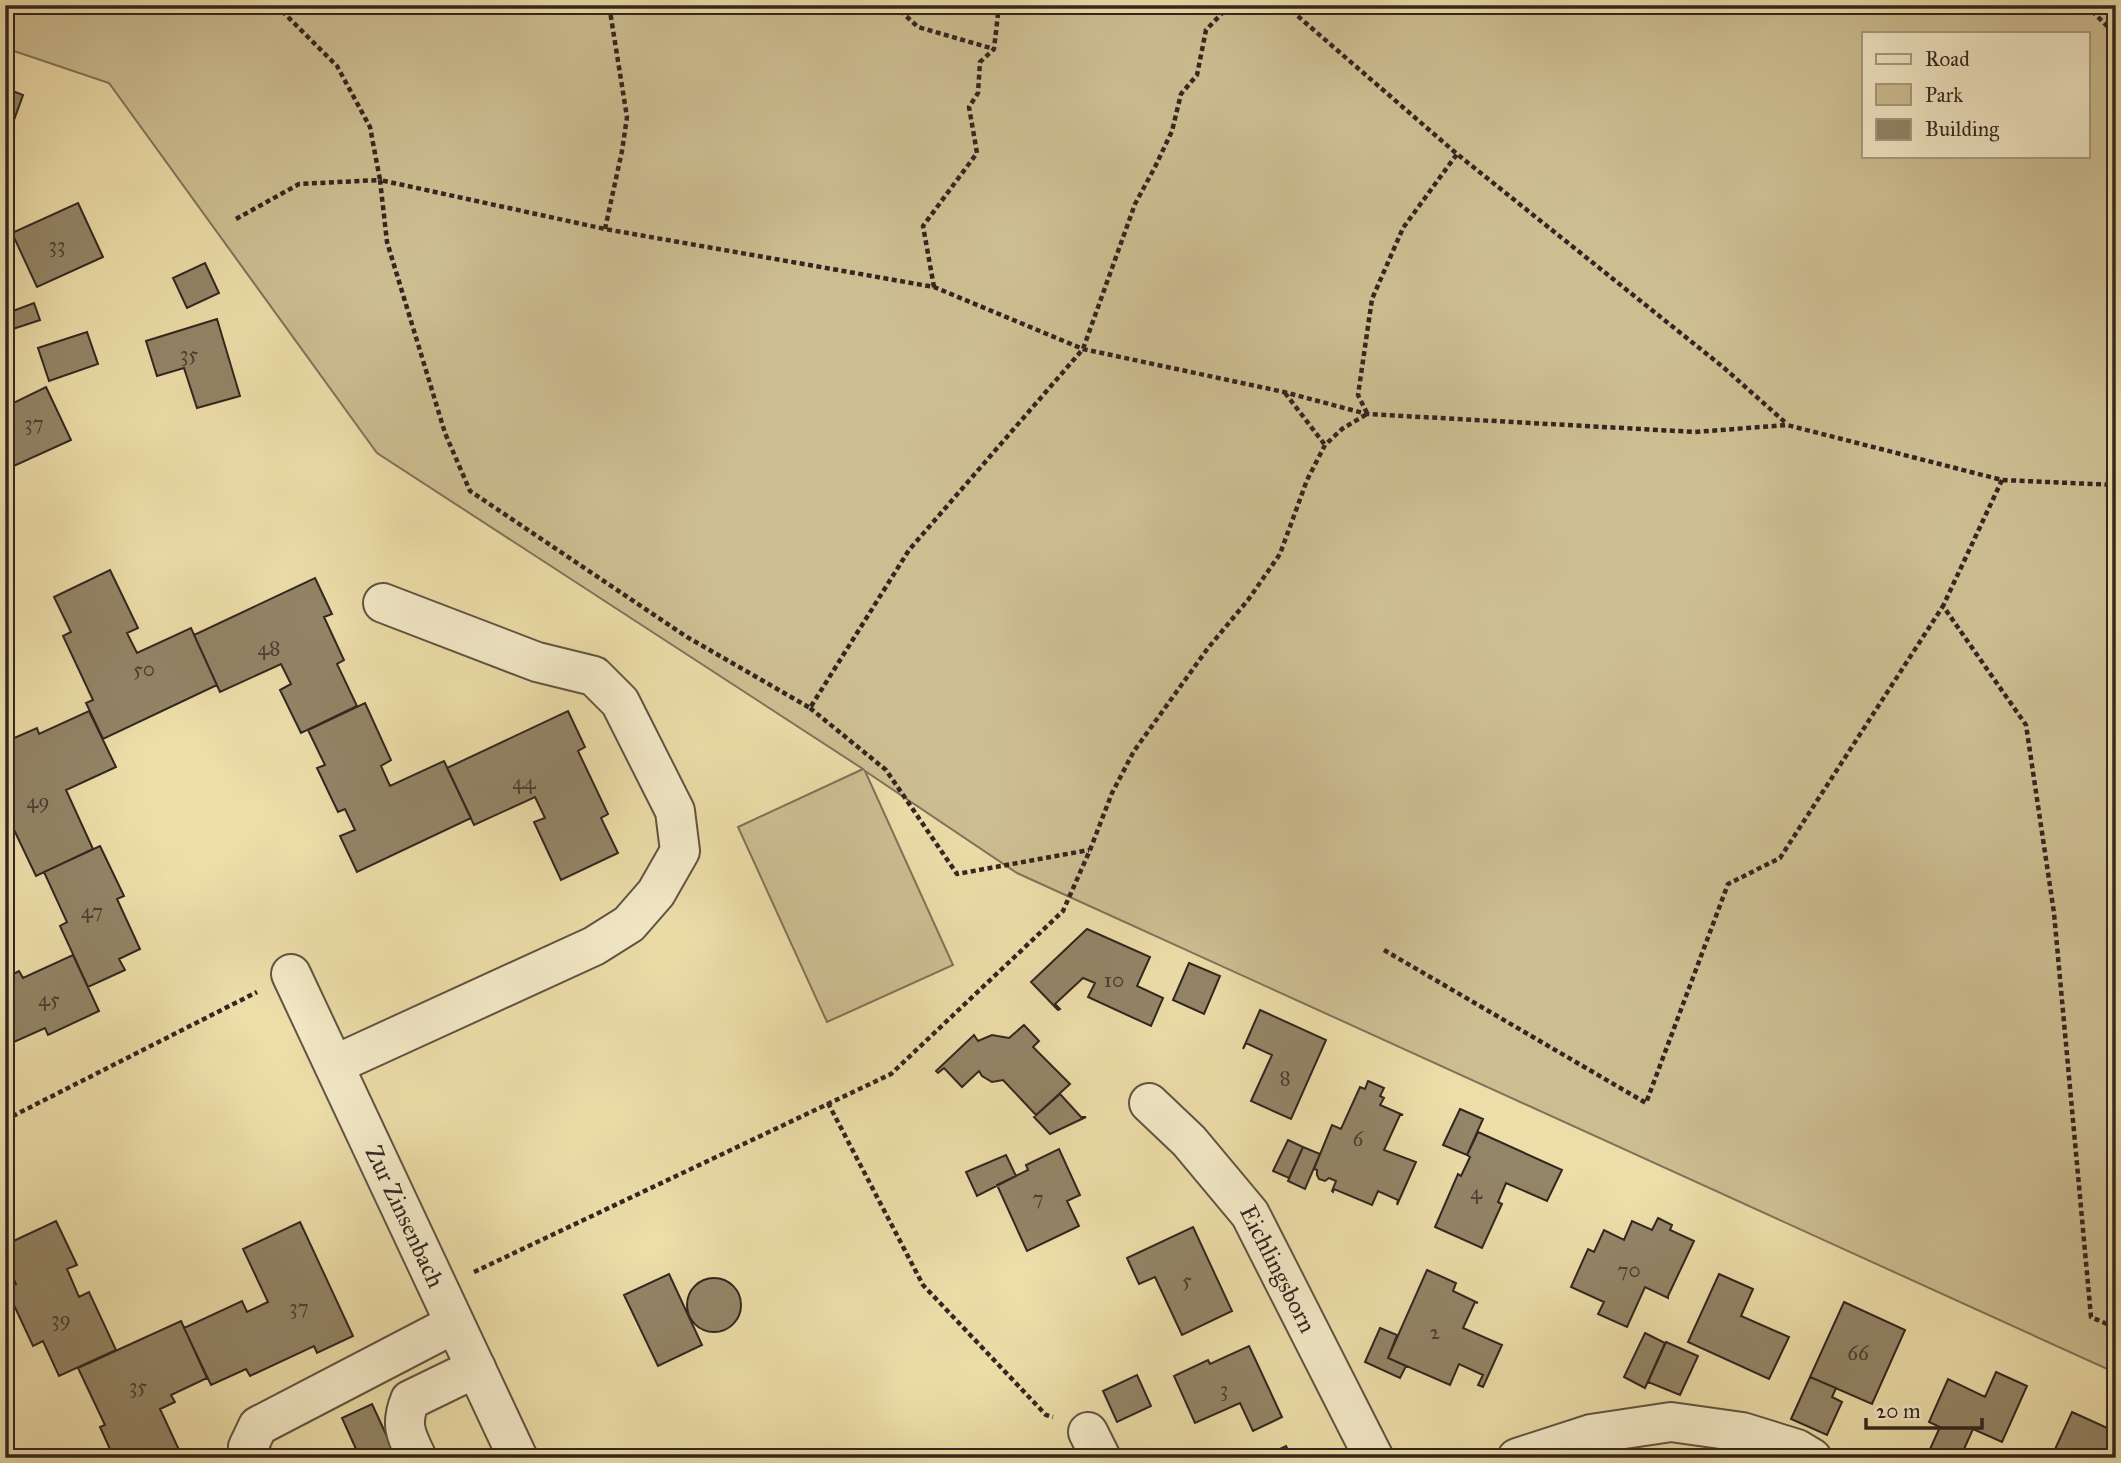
<svg xmlns="http://www.w3.org/2000/svg" width="2121" height="1463" font-family="'IM FELL Great Primer',serif">
	<style>
		.green { fill: #cdbe92; stroke: #807259; stroke-width: 2; fill-rule: evenodd }
		.building { fill: #938567; stroke: #332620; stroke-width: 2 }
		.lines { fill: none; stroke-linecap: round; stroke-linejoin: round }
		.minor-casing { stroke: #615442; stroke-width: 42 }
		.path { stroke: #332620; stroke-width: 4.5; stroke-dasharray: 5 3.5; stroke-linecap: butt }
		.minor { stroke: #f3e9c7; stroke-width: 38 }
		.labels { text-anchor: middle; stroke-width: 5; stroke-linejoin: round; paint-order: stroke }
		.number-label { font-size: 21px; fill: #4b3e32 }
		.street-label { font-size: 24px; fill: #332620; stroke: #f3e9c7 }
	</style>
	<rect width="100%" height="100%" fill="#ecdda9"/>
	<filter id="stains"><feTurbulence type="fractalNoise" baseFrequency=".00286" numOctaves="4"/><feColorMatrix values="0 0 0 0 .2 0 0 0 0 .09 0 0 0 0 .02 0 0 0 .5 -.17"/></filter>
	<radialGradient id="worn" r=".72"><stop offset=".6" stop-color="#630" stop-opacity="0"/><stop offset="1" stop-color="#630" stop-opacity=".3"/></radialGradient>
	<path class="green" d="M5 5H2116V1373L1017 873 865 771 953 965 827 1022 738 827 863 769 377 453 109 83 5 48ZM1864 33H2088V156H1864Z"/>
	<path class="building" d="M5 88 23 95 14 120 8 118 5 124Z
		M78 203 103 257 37 287 12 233Z
		M205 263 219 293 187 308 173 278Z
		M34 303 40 320 7 331 5 314Z
		M217 319 240 396 197 408 184 368 157 376 146 341Z
		M87 332 98 364 49 381 38 348Z
		M46 387 71 440 5 470V407Z
		M110 570 138 628 127 633 137 653 191 628 217 685 103 739 86 703 93 700 63 636 71 632 54 597Z
		M315 578 332 614 324 617 344 660 337 664 357 706 301 733 280 690 291 684 281 664 220 692 194 635Z
		M365 703 391 760 381 766 390 786 444 761 471 818 357 872 340 836 355 830 345 809 338 812 317 768 325 765 308 730Z
		M89 711 116 767 66 790 93 849 36 876 5 811V742L37 728 39 734Z
		M568 711 585 747 578 751 608 814 601 818 618 853 561 880 534 822 545 818 535 797 474 825 447 768Z
		M100 846 124 896 117 899 140 949 119 959 125 970 88 987 60 926 67 922 44 872Z
		M1087 929 1150 957 1137 986 1163 998 1151 1026 1088 997 1095 983 1083 978 1055 1004 1060 1009 1058 1010 1031 982Z
		M73 955 99 1011 48 1035 45 1028 5 1046V978L19 971 23 978Z
		M1189 963 1220 976 1204 1014 1173 1000Z
		M1260 1010 1326 1040 1291 1119 1251 1101 1272 1055 1246 1043 1243 1049Z
		M1024 1025 1039 1041 1033 1047 1070 1084 1036 1115 1003 1080 992 1082 982 1076 979 1071 962 1087 944 1068 938 1073 936 1071 974 1035 978 1041 992 1035 1009 1038Z
		M1368 1081 1384 1088 1380 1096 1384 1098 1380 1105 1403 1115H1400L1384 1150 1416 1162 1397 1205 1398 1200 1378 1191 1372 1205 1334 1189 1333 1192 1332 1191 1336 1181 1329 1178 1325 1181 1319 1179 1317 1175V1170L1314 1169 1332 1125 1341 1129 1360 1087 1365 1089Z
		M1060 1094 1081 1117H1086L1050 1134 1034 1117Z
		M1460 1109 1483 1119 1467 1155 1443 1145Z
		M1478 1132 1562 1170 1547 1201 1506 1183 1498 1202 1502 1204 1482 1248 1435 1227 1458 1174 1461 1176 1470 1157 1467 1155Z
		M1288 1140 1303 1147 1289 1178 1273 1171Z
		M1303 1147 1320 1154 1305 1189 1288 1181Z
		M1059 1149 1080 1195 1067 1201 1079 1226 1027 1251 997 1185 1028 1170 1026 1165Z
		M1006 1155 1016 1176 977 1196 966 1172Z
		M1658 1218 1672 1225 1670 1230 1694 1241 1668 1296V1298L1645 1287 1627 1327 1598 1314 1604 1302 1571 1287 1588 1249 1594 1252 1604 1230 1624 1240 1632 1221 1652 1230Z
		M56 1221 77 1265 67 1269 79 1297 89 1292 116 1350 59 1376 43 1341 33 1346 6 1288 16 1284 5 1260V1245Z
		M300 1222 353 1336 317 1353 314 1346 250 1376 246 1369 211 1385 184 1328 242 1301 247 1312 268 1302 243 1249Z
		M1193 1227 1232 1311 1182 1335 1155 1277 1139 1284 1127 1258Z
		M1427 1270 1456 1283 1453 1291 1478 1303 1475 1302 1463 1328 1502 1345 1483 1387 1478 1385 1483 1375 1459 1364 1450 1385 1388 1358Z
		M669 1274 702 1345 658 1366 624 1295Z
		M1719 1274 1753 1289 1741 1316 1789 1337 1769 1379 1688 1342Z
		M687 1305a27 27 0 1 1 54 0a27 27 0 1 1-54 0Z
		M1844 1302 1905 1330 1872 1404 1810 1377Z
		M181 1321 207 1378 171 1395 175 1402 160 1409 180 1452 166 1458H114L100 1427 105 1425 78 1368Z
		M1380 1328 1397 1335 1388 1358 1406 1366 1400 1378 1365 1362Z
		M1645 1333 1665 1343 1645 1388 1624 1377Z
		M1666 1342 1698 1356 1680 1395 1648 1382Z
		M1249 1346 1282 1417 1253 1431 1240 1403 1195 1423 1174 1376 1208 1360 1210 1364Z
		M1996 1372 2027 1386 2002 1442 1973 1429 1960 1458H1926L1940 1427 1929 1422 1948 1379 1985 1397Z
		M1137 1375 1151 1406 1117 1422 1103 1391Z
		M1810 1377 1836 1388 1832 1397 1842 1402 1827 1435 1791 1419Z
		M372 1404 397 1458H360L342 1418Z
		M2072 1412 2116 1432V1458H2051Z
		M1286 1446 1292 1458H1261Z"/>
	<g class="lines">
		<g class="minor-casing">
			<g id="minor">
				<path id="s1" d="M291 974 518 1458"/>
				<path d="M334 1065 594 946 629 924 656 893 680 851 675 811 620 702 594 676 537 662 383 603"/>
				<path id="s2" d="M1149 1103 1189 1141 1250 1214 1374 1458"/>
				<path d="M1088 1432 1101 1458"/>
				<path d="M253 1458 248 1447 258 1426 454 1324"/>
				<path d="M417 1458C406 1435 400 1425 410 1400L476 1368"/>
				<path d="M1517 1458 1591 1434 1671 1422 1742 1432 1797 1449 1812 1458"/>
			</g>
		</g>
		<path class="path" d="M276 5 337 66 370 127 380 180 605 229 934 287 1083 349 1284 392 1367 414 1695 432 1787 425 2002 480 2116 485
			M894 5 918 27 994 49
			M1285 5 1457 154 1723 367 1787 424
			M2086 5 2116 35
			M236 219 299 184 380 180 387 242 445 433 470 491 687 637 810 708 909 550 1083 349 1135 204 1155 167 1172 131 1181 94 1197 75 1206 30 1230 5
			M605 229 622 151 627 117 609 5
			M934 287 923 226 977 153 969 107 978 93 980 62 994 49 999 5
			M1285 393 1325 445
			M1367 413 1358 395 1372 299 1403 228 1457 154
			M2002 480 1943 606 2026 725 2054 913 2091 1317 2116 1328
			M810 708 886 770 957 874 1089 850
			M1384 950 1646 1103 1728 884 1780 858 1943 606
			M828 1103 923 1285 1046 1415 1053 1417
			M5 1120 257 992
			M474 1272 891 1074 1063 911 1090 850 1112 793 1134 751 1208 648 1248 600 1280 554 1307 480 1325 445 1342 429 1367 414"/>
		<use href="#minor" class="minor"/>
	</g>
	<g class="labels">
		<g class="number-label">
			<text x="57" y="252">33</text>
			<text x="189" y="361">35</text>
			<text x="34" y="430">37</text>
			<text x="269" y="655">48</text>
			<text x="144" y="676">50</text>
			<text x="524" y="789">44</text>
			<text x="38" y="808">49</text>
			<text x="92" y="918">47</text>
			<text x="1114" y="987">10</text>
			<text x="49" y="1006">45</text>
			<text x="1285" y="1085">8</text>
			<text x="1358" y="1146">6</text>
			<text x="1476" y="1199">4</text>
			<text x="1038" y="1205">7</text>
			<text x="1629" y="1277">70</text>
			<text x="1187" y="1287">5</text>
			<text x="299" y="1314">37</text>
			<text x="61" y="1326">39</text>
			<text x="1435" y="1339">2</text>
			<text x="1858" y="1360">66</text>
			<text x="138" y="1393">35</text>
			<text x="1224" y="1396">3</text>
		</g>
		<g class="street-label">
			<text dy="8" stroke="none"><textPath href="#s1" startOffset="268">Zur Zinsenbach</textPath></text>
			<text dy="8" stroke="none"><textPath href="#s2" startOffset="212">Eichlingsborn</textPath></text>
		</g>
	</g>
	<rect width="2121" height="1463" fill="none" stroke="#ecdda9" stroke-width="28"/>
	<rect x="7" y="7" width="2107" height="1449" fill="none" stroke="#332620" stroke-width="3.5"/>
	<rect x="14" y="14" width="2093" height="1435" fill="none" stroke="#332620" stroke-width="2"/>
	<rect x="1862" y="32" width="228" height="126" fill="#f3e9c7" stroke="#a69b84" stroke-width="2"/>
	<rect x="1876" y="54" width="35" height="10" fill="#f3e9c7" stroke="#a69b84" stroke-width="2"/>
	<text x="1925" y="66" font-size="21" fill="#332620">Road</text>
	<rect x="1876" y="84" width="35" height="21" fill="#cdbe92" stroke="#a69b84" stroke-width="2"/>
	<text x="1925" y="102" font-size="21" fill="#332620">Park</text>
	<rect x="1876" y="119" width="35" height="21" fill="#938567" stroke="#a69b84" stroke-width="2"/>
	<text x="1925" y="136" font-size="21" fill="#332620">Building</text>
	<path d="M1866 1418v10h116v-10" fill="none" stroke="#332620" stroke-width="3.5"/>
	<text x="1876" y="1418" font-size="21" fill="#332620" stroke="#f3e9c7" stroke-width="5" paint-order="stroke">20 m</text>
	<rect width="100%" height="100%" filter="url(#stains)"/>
	<rect width="100%" height="100%" fill="url(#worn)"/>
</svg>
